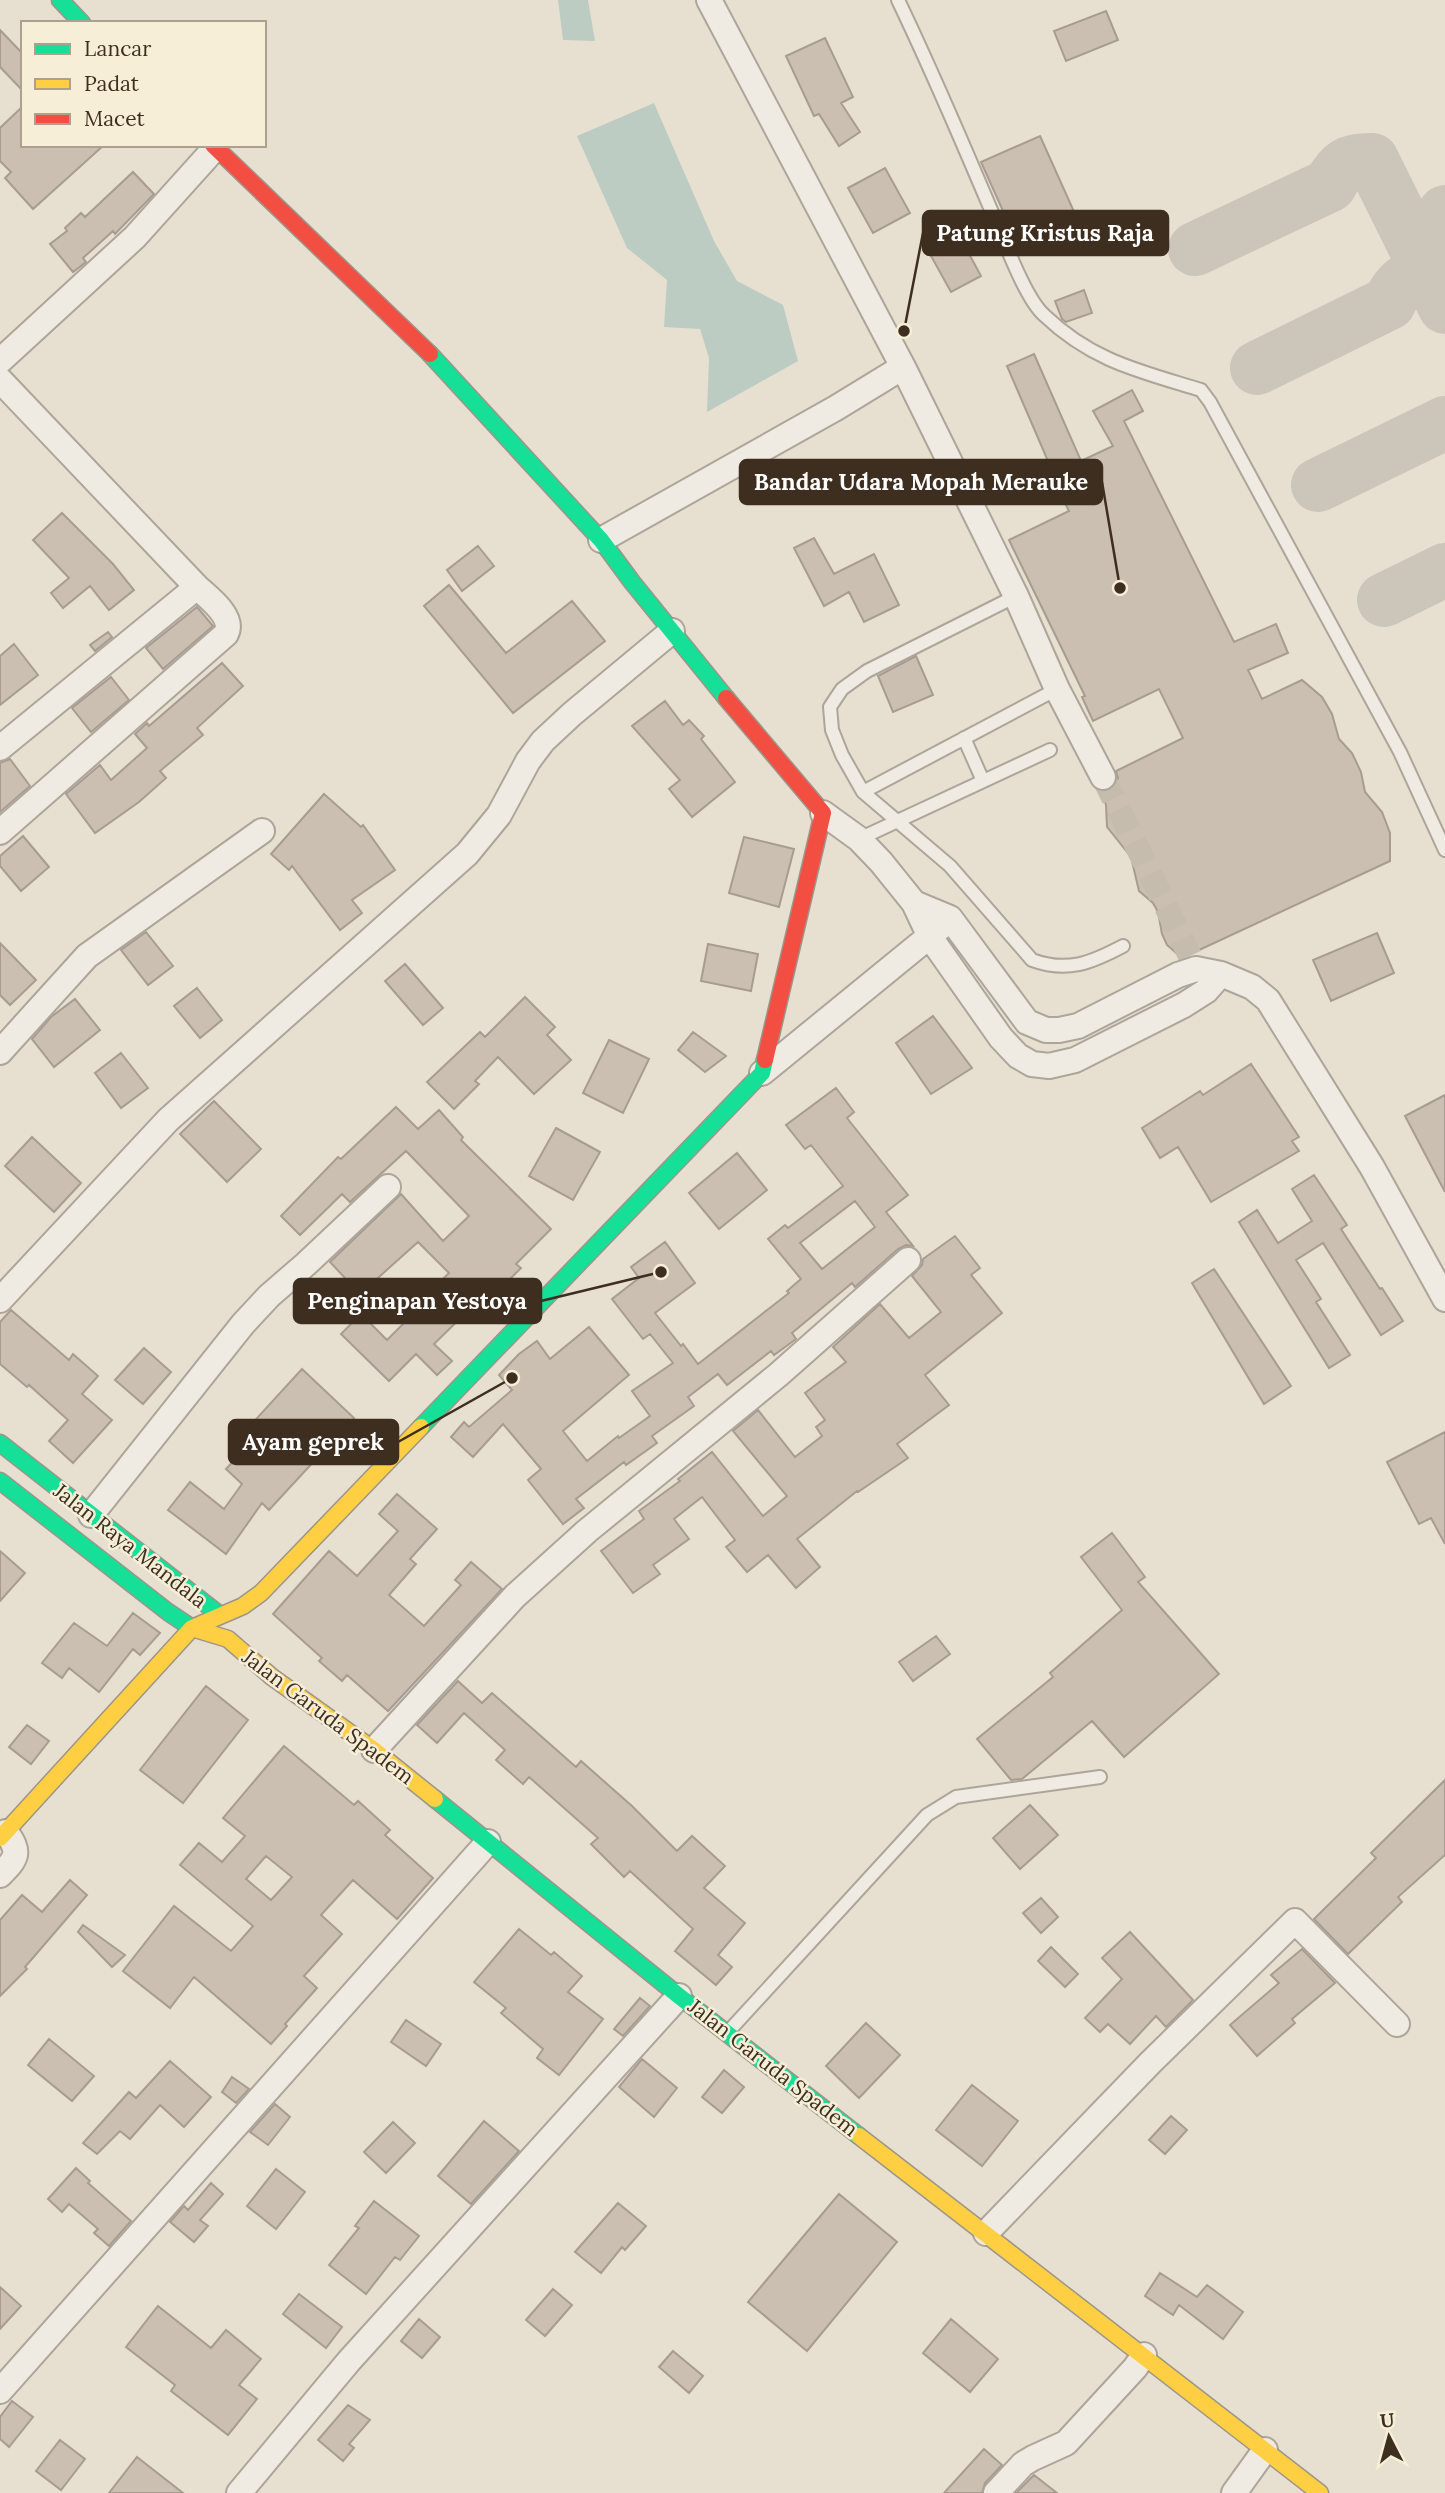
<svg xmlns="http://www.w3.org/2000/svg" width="1445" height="2493" font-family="Lora,serif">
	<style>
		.water { fill: #bcccc2 }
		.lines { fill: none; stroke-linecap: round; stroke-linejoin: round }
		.taxiway { stroke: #cbc5ba; stroke-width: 54 }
		.building { fill: #cbbfb2; stroke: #a89c90; stroke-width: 2; fill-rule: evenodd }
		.street-tunnel { stroke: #c5bcae; stroke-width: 24; stroke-dasharray: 24 12; stroke-linecap: butt }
		.lane-casing { stroke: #ada599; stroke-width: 16 }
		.street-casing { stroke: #ada599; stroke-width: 28 }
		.fast-casing { stroke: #9c958a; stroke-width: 19 }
		.slow-casing { stroke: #9c958a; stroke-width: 19 }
		.jam-casing { stroke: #9c958a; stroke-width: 19 }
		.lane { stroke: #efebe3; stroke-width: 12 }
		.street { stroke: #efebe3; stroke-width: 24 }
		.fast { stroke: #16e098; stroke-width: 16 }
		.slow { stroke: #ffcf43; stroke-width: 16 }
		.jam { stroke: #f24e42; stroke-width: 16 }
		.labels { text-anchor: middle; stroke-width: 5; stroke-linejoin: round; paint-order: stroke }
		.street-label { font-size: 21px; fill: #3d2e20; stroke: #f7eed8 }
		.leader { fill: none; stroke: #3d2e20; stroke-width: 2.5 }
		.callout-dot { fill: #3d2e20; stroke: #f7eed8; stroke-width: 2.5 }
		.callout { fill: #3d2e20; stroke: #3d2e20; stroke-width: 2.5 }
		.callout-label { font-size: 23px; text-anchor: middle; font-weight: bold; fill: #fff }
	</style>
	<rect width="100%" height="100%" fill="#e7e0d1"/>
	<path class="water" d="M558 0H588L595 41 563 40Z
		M654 103 714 241 737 281 783 305 798 361 707 412 709 358 700 329 664 327 667 280 627 248 577 136Z"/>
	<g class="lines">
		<path class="taxiway" d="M1195 249 1330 185C1341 164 1348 160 1372 160L1445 307
			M1257 368 1389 303C1397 286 1408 274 1428 274 1422 244 1428 236 1445 212
			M1318 485 1445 423
			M1384 600 1445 570"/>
	</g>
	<path class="building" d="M1106 11 1118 40 1066 61 1054 31Z
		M0 30 23 54V91L0 67Z
		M825 38 853 97 841 103 860 132 839 146 819 114 814 116 786 56Z
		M23 106V145H104L33 209 5 178 11 172 0 161V128Z
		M1040 136 1080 225 1021 251 981 162Z
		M885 168 910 213 873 233 848 188Z
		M133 172 154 194 115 234 113 231 83 258 86 262 73 272 50 244 67 231 65 228 81 213 85 217Z
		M961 239 981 276 951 292 931 256Z
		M1084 290 1092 313 1066 322 1062 319 1055 301Z
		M1034 354 1081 461 1113 446 1093 411 1132 390 1143 411 1124 421 1234 642 1276 624 1288 653 1248 670 1262 699 1302 680 1322 697 1332 714 1339 739 1352 753 1361 772 1365 792 1382 812 1390 833V861L1182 958 1167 945 1162 934 1158 912 1153 903 1139 891 1131 857 1107 827 1106 805 1103 796 1099 791 1109 790 1115 786 1118 778 1116 771 1183 738 1159 689 1093 721 1082 697 1085 696 1009 540 1069 511 1051 476 1054 475 1007 366Z
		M62 513 113 564 134 590 109 610 90 586 63 608 51 593 69 578 33 540Z
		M814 538 834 574 874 554 899 605 864 622 849 592 824 606 794 548Z
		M478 546 494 566 462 591 447 570Z
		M449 585 506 653 572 601 605 641 513 713 424 606Z
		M197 607 213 626 163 669 146 648Z
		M108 632 112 637 95 651 90 645Z
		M14 644 38 675 0 705V656Z
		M916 656 933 695 893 712 878 676Z
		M222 663 243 686 197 728 203 735 160 771 166 778 139 802 95 833 66 794 100 765 111 780 147 748 135 734 147 723 149 726Z
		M111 677 129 700 91 732 72 708Z
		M665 701 683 725 689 720 704 736 701 739 735 782 692 817 669 789 680 780 632 726Z
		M10 759 30 786 0 812V763Z
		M324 794 361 827 363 825 395 870 352 900 362 913 340 930 292 866 289 870 271 854Z
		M23 836 49 867 21 891 0 866V856Z
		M744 837 794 849 779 907 729 893Z
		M146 932 173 966 148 985 121 950Z
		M1377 933 1394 973 1331 1001 1313 960Z
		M0 943 36 980 10 1005 0 995Z
		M708 944 758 954 751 991 701 981Z
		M405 964 443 1008 423 1025 385 981Z
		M197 988 222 1020 200 1038 174 1006Z
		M525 997 555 1027 547 1035 571 1060 534 1094 498 1057 475 1081 479 1084 454 1109 427 1082 480 1032 485 1037Z
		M75 999 100 1030 54 1067 32 1039 51 1017Z
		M933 1016 972 1068 931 1094 896 1043Z
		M693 1032 726 1056 705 1072 678 1050Z
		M609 1040 649 1059 623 1113 583 1093Z
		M121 1053 148 1088 121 1108 95 1073Z
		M1251 1064 1299 1137 1292 1141 1299 1151 1211 1202 1178 1147 1160 1158 1142 1128 1200 1091 1203 1095Z
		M836 1088 854 1112 847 1118 908 1195 886 1212 913 1246 906 1245 898 1249 855 1287 852 1283 792 1333 796 1339 774 1355 771 1351 727 1385 718 1374 688 1397 694 1406 652 1436 657 1443 626 1465 624 1462 576 1499 584 1508 563 1524 528 1480 541 1469 503 1424 473 1457 451 1437 464 1422 469 1427 512 1390 499 1375 519 1354 537 1341 550 1359 589 1327 629 1375 563 1431 587 1461 618 1436 619 1438 650 1416 632 1391 673 1363 650 1334 643 1339 612 1299 639 1278 631 1267 665 1242 695 1283 655 1313 681 1346 683 1344 698 1364 789 1293 787 1291 801 1279 768 1239 785 1225 788 1228 843 1186 811 1145 805 1149 786 1125ZM855 1201 875 1227 822 1269 800 1243Z
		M1445 1095V1192L1405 1116Z
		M214 1101 261 1149 227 1182 180 1134Z
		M396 1107 418 1129 439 1110 463 1137 461 1140 551 1229 516 1264 521 1268 483 1306 478 1301 434 1344 452 1361 437 1375 416 1354 389 1381 341 1334 361 1314 387 1340 416 1311 413 1308 449 1273 418 1242 360 1294 330 1262 401 1194 443 1241 469 1216 406 1151 350 1202 342 1194 300 1235 281 1216 338 1157 341 1159Z
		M556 1128 600 1152 573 1200 529 1176Z
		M32 1137 81 1183 54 1212 5 1166Z
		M737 1153 767 1190 719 1229 689 1193Z
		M1314 1175 1347 1225 1341 1229 1380 1289 1382 1288 1403 1321 1381 1335 1323 1243 1296 1260 1321 1299 1316 1302 1350 1355 1329 1368 1239 1222 1257 1210 1278 1243 1312 1221 1292 1189Z
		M955 1236 980 1268 971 1275 1002 1313 925 1375 949 1405 897 1444 908 1458 858 1492 857 1491 797 1539 820 1567 796 1588 768 1555 747 1572 726 1547 735 1540 702 1497 674 1519 689 1539 653 1565 660 1574 633 1593 601 1551 644 1519 639 1511 680 1481 678 1479 712 1452 763 1516 787 1496 733 1431 758 1410 795 1457 822 1436 816 1427 825 1420 805 1393 846 1362 833 1347 880 1304 909 1338 941 1312 912 1276 922 1265 923 1259Z
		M1214 1269 1291 1386 1264 1404 1192 1283Z
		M11 1310 69 1360 73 1354 98 1376 82 1394 112 1420 73 1463 49 1441 68 1420 29 1385 27 1387 0 1364V1322Z
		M144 1348 171 1372 143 1404 115 1380Z
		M302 1369 354 1418 269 1510 262 1503 226 1554 168 1510 190 1482 224 1509 242 1484 226 1469 256 1437 247 1429Z
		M1445 1432V1544L1431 1518 1419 1524 1387 1462Z
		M397 1494 437 1529 410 1559 416 1564 389 1595 424 1626 461 1585 455 1580 471 1562 502 1589 388 1711 347 1675 342 1681 319 1661 322 1658 273 1614 329 1551 357 1576 398 1531 379 1514Z
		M1112 1533 1145 1577 1138 1582 1219 1674 1124 1757 1092 1721 1022 1779 1011 1780 977 1739 1053 1677 1050 1673 1122 1610 1081 1557Z
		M0 1551 25 1573 0 1601Z
		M133 1613 160 1633 140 1655 133 1649 99 1692 69 1668 62 1678 42 1663 74 1623 107 1646Z
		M936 1636 950 1654 913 1681 899 1662Z
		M458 1681 482 1703 492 1693 576 1767 581 1761 632 1806 677 1851 692 1836 725 1866 704 1888 745 1923 718 1955 732 1967 716 1985 675 1951 693 1929 630 1871 624 1877 591 1844 598 1838 529 1777 523 1784 496 1760 505 1750 464 1713 437 1743 417 1725Z
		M206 1686 248 1720 183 1803 140 1770Z
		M27 1725 49 1741 31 1764 9 1747Z
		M284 1746 354 1805 358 1801 390 1830 385 1835 433 1878 397 1919 353 1880 321 1915 342 1934 304 1976 317 1988 285 2024 287 2026 271 2044 194 1977 170 2008 123 1971 174 1906 231 1951 253 1926 180 1865 199 1843 222 1862 245 1836 223 1818ZM266 1856 292 1877 271 1900 246 1879Z
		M1445 1780V1855L1398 1897 1402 1902 1348 1954 1314 1919 1376 1858 1371 1853Z
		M1030 1805 1058 1835 1020 1869 993 1838Z
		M70 1880 87 1895 25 1967 27 1969 0 1996V1920L22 1895 42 1912Z
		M1041 1898 1058 1917 1041 1933 1023 1913Z
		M83 1925 125 1955 112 1967 78 1932Z
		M519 1929 551 1955 554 1952 582 1976 568 1992 603 2019 559 2075 537 2058 543 2049 501 2013 506 2008 474 1982Z
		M1130 1932 1193 2000 1166 2027 1156 2016 1130 2044 1108 2024 1100 2032 1085 2018 1122 1979 1102 1958Z
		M1051 1947 1078 1974 1065 1987 1038 1961Z
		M1302 1949 1335 1983 1292 2019 1295 2023 1257 2056 1230 2025 1279 1983 1271 1975Z
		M640 1998 650 2006 623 2036 614 2029Z
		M406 2020 441 2044 426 2066 391 2042Z
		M866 2023 900 2055 859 2098 826 2066Z
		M49 2039 94 2076 72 2101 28 2065Z
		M642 2059 677 2088 654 2117 619 2087Z
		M170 2061 211 2097 184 2127 160 2105 130 2139 120 2131 97 2154 83 2143 129 2092 136 2098Z
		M724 2070 744 2087 722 2113 702 2097Z
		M232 2077 249 2089 236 2103 222 2092Z
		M972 2085 1018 2121 982 2166 936 2130Z
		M275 2104 290 2117 268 2145 250 2132Z
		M1171 2116 1187 2130 1165 2154 1149 2140Z
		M484 2121 519 2151 471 2204 438 2176Z
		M393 2122 415 2143 386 2173 364 2152Z
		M76 2168 90 2181 88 2183 131 2221 109 2246 94 2233 98 2229 69 2204 62 2212 48 2199Z
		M276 2169 305 2192 276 2229 247 2206Z
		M211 2183 223 2194 200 2220 208 2226 194 2242 170 2222 184 2206 188 2210Z
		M839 2194 897 2242 807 2351 748 2302Z
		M374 2201 419 2236 400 2260 395 2257 366 2294 329 2265 359 2228 355 2226Z
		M618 2203 646 2226 625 2250 622 2247 601 2273 575 2252Z
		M1160 2273 1197 2297 1207 2285 1243 2312 1223 2339 1179 2305 1173 2315 1145 2296Z
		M0 2287 21 2306 0 2329Z
		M553 2289 572 2305 545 2336 526 2320Z
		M299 2294 342 2327 326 2348 283 2314Z
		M158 2306 211 2348 226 2330 261 2359 239 2385 257 2399 228 2435 171 2391 175 2385 126 2347Z
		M419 2319 440 2337 422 2358 401 2341Z
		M951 2319 998 2359 970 2392 923 2353Z
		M673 2351 703 2376 689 2393 659 2367Z
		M12 2401 33 2417 9 2447 0 2439V2417Z
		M348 2405 370 2420 349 2444 354 2448 343 2461 318 2440Z
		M60 2440 85 2459 61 2490 36 2471Z
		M984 2449 1002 2465 985 2483 982 2493H944Z
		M137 2457 183 2493H109Z
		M1034 2475 1057 2493H1016Z"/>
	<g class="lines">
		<path class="street-tunnel" d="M1103 777 1190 956"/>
		<g class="lane-casing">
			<path id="lane" d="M898 0C931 69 961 139 991 210 1003 236 1024 297 1044 315 1092 361 1139 371 1201 390L1210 402 1400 752 1445 850
				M1057 689 863 792 950 866 1032 960C1067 973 1091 963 1123 946
				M964 738 983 781
				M863 792 842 755 832 730 830 707 842 689 867 671 1016 596
				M859 839 1050 750
				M728 2032 927 1815 956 1797 1100 1777"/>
		</g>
		<g class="street-casing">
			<path id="street" d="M709 0 903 367 1016 596 1057 689 1103 777
				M0 361 135 237 216 147
				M0 380 197 587
				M601 540 836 408 903 367
				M0 748 197 587C209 598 235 617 226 634L0 832
				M823 813 859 839 881 862 914 903 930 937 1001 1038 1018 1056 1032 1064 1049 1066 1075 1060 1184 1005 1206 991 1221 974 1196 969 1178 975 1078 1026 1059 1030H1046L1027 1022 950 918 914 903
				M1221 974 1252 987 1268 1000 1372 1167 1445 1299
				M0 1052 87 956 262 831
				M762 1073 942 926
				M0 1300 168 1120 467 854 499 815 528 761 543 741 572 714 672 631
				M91 1515 243 1324 269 1296 306 1264 388 1187
				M374 1750 515 1596 587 1531 778 1375 908 1260
				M0 1875C17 1858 21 1853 6 1832
				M986 2233 1150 2063 1295 1921 1397 2024
				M0 2391 488 1842
				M239 2493 349 2361 679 1996
				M996 2493 1023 2464 1033 2458 1066 2443 1135 2368 1144 2355
				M1234 2493 1265 2450"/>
		</g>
		<g class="fast-casing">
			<path id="fast" d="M60 0 82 23
				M430 354 601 540 632 582 726 698
				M421 1427 762 1073 765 1060
				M0 1443 220 1615
				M0 1481 168 1612 192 1628
				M435 1799 679 1996 859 2136"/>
		</g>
		<g class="slow-casing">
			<path id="slow" d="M192 1628 228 1639 272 1677 374 1750 435 1799
				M0 1838 192 1628 243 1606 261 1593 421 1427
				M859 2136 1320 2493"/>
		</g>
		<g class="jam-casing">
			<path id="jam" d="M213 145 430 354
				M726 698 823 813 765 1060"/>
		</g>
		<use href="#lane" class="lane"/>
		<use href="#street" class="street"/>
		<use href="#fast" class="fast"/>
		<use href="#slow" class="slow"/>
		<use href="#jam" class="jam"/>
	</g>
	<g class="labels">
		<g class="street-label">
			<text transform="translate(130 1546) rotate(38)" y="7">Jalan Raya Mandala</text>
			<text transform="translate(328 1717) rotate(37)" y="7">Jalan Garuda Spadem</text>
			<text transform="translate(773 2068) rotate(38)" y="7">Jalan Garuda Spadem</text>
		</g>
	</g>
	<path class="leader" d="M904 331L923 233M1120 588L1102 482M661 1272L541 1301M512 1378L398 1442"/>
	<g class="callout-dot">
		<circle cx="904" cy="331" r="7"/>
		<circle cx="1120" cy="588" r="7"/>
		<circle cx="661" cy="1272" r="7"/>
		<circle cx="512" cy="1378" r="7"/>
	</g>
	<g class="callout">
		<rect x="923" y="211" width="245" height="44" rx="7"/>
		<rect x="740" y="460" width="362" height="44" rx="7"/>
		<rect x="294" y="1279" width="247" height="44" rx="7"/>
		<rect x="229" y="1420" width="169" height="44" rx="7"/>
	</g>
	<g class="callout-label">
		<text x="1045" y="241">Patung Kristus Raja</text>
		<text x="921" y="490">Bandar Udara Mopah Merauke</text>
		<text x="417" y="1309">Penginapan Yestoya</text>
		<text x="313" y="1450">Ayam geprek</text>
	</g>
	<rect x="21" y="21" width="245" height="126" fill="#f7eed8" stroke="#ada18e" stroke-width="2"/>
	<rect x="35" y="44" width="35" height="10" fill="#16e098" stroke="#ada18e" stroke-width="2"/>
	<text x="84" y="56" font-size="21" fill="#3d2e20">Lancar</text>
	<rect x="35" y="79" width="35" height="10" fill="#ffcf43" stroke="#ada18e" stroke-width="2"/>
	<text x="84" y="91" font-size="21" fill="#3d2e20">Padat</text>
	<rect x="35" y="114" width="35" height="10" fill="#f24e42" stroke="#ada18e" stroke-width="2"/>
	<text x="84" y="126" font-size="21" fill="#3d2e20">Macet</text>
	<g transform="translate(1389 2437) rotate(354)" stroke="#f7eed8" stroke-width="5" paint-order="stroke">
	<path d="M0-5L12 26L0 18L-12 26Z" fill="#3d2e20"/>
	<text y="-10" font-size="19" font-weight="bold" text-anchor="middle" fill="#3d2e20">U</text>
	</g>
</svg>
